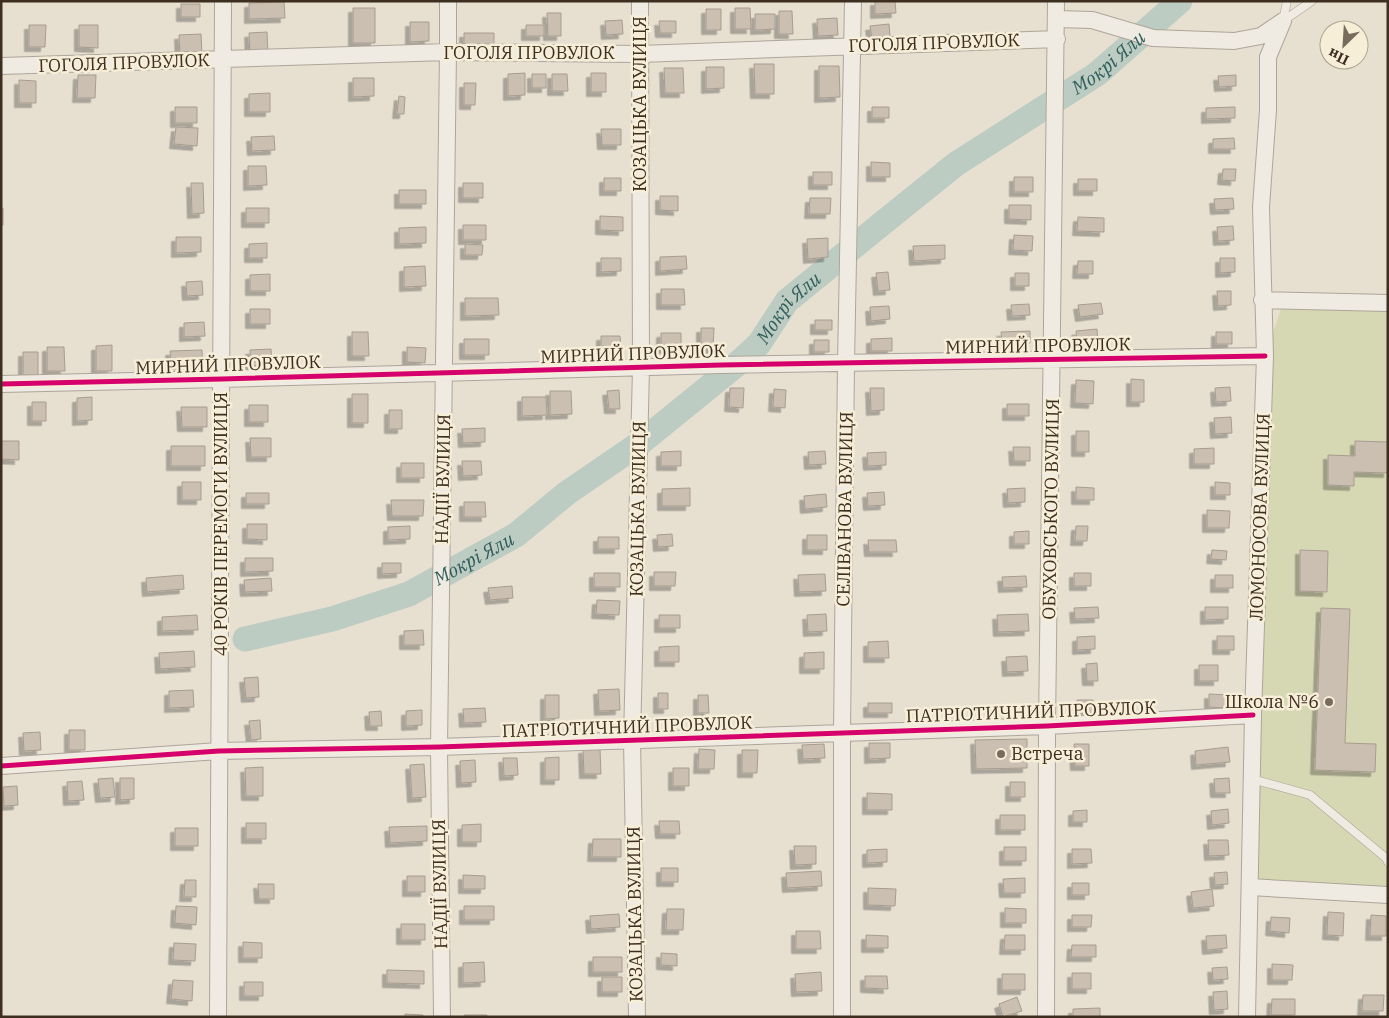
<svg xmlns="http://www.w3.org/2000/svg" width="1389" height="1018" font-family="'IBM Plex Serif',serif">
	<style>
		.green { fill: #d6d7b3 }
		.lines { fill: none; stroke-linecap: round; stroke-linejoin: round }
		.river { stroke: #bcccc2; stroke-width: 25 }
		.building { fill: #cbbfb2; stroke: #a89c90; filter: url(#shadow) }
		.service-casing { stroke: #ada599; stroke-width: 9 }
		.minor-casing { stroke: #ada599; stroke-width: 18 }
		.service { stroke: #efebe3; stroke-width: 8 }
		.minor { stroke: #efebe3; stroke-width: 16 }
		.cycleway-casing { stroke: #f7eed8; stroke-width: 8 }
		.cycleway { stroke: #d6006c; stroke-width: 5 }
		.poi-dot { fill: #786c5e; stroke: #f7eed8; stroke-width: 2 }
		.labels { text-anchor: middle; stroke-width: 5; stroke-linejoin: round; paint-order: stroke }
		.street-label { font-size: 18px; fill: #3d2e20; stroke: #f7eed8 }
		.poi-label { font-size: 18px; fill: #3d2e20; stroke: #f7eed8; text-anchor: end }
		.water-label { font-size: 19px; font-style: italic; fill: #2f5d5a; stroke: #f7eed8 }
	</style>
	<defs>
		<filter id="shadow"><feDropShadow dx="-4.5" dy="4.5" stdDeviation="0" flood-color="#0004"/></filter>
	</defs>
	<rect width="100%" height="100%" fill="#e7e0d1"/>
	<path class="green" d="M1283 303 1388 311V895L1250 887 1265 356Z"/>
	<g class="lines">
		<path class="river" id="s1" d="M245 639 332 619 409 594 516 535 567 493 640 443 736 365 759 344 787 301 884 222 956 164 1097 74 1180 1"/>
	</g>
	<path class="building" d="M875 1H895L896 13 875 14Z
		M284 2 285 18 249 19V3Z
		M181 4H200V17H181Z
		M353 8H375V43H353Z
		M735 8H750L751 29H735Z
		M706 9H721V30H706Z
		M779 11H792L793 34H779Z
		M547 13H561V36H548Z
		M755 14H775V29L755 30Z
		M837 18 838 35 818 36 817 19Z
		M622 20 623 34 606 35 605 21Z
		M659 21H676V33H660Z
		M410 22H429V41L410 42Z
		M889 24 890 36 872 38 870 26Z
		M29 25H46L45 47H29Z
		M79 25H98V48L79 47Z
		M526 25H544V36H526Z
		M267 32 268 54 250 55 249 33Z
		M464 33H494V46L464 47Z
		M201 34 202 55 180 56 179 35Z
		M754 64H774V94H755Z
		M819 66H839L840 97 819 98Z
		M706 67H724V88L706 89Z
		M664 68H683L684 93H665Z
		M525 73V95L508 96V74Z
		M591 73H606V92H591Z
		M532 74H546V88H532Z
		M552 74H567L568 91H552Z
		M78 75H96L95 98H77Z
		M1236 75V86L1219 87 1218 76Z
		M353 78H374V96L353 97Z
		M19 80 36 81V103H19Z
		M464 83H476L475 105H464Z
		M270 93V112H249V94Z
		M399 96 405 97 404 114H397Z
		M175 107H197V123H175Z
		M872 107H889V118H872Z
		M1235 107V118L1206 119V108Z
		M176 127 198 128 197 146 174 144Z
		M601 129H621V145H602Z
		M274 136 275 150 252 151 251 137Z
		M1234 138 1235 149H1213V139Z
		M871 162 890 163V177H871Z
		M248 166H266L267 185 248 186Z
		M1223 169H1236L1235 181 1222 180Z
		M813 172H832V185H813Z
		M1014 177H1033V192H1014Z
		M604 178H621V191H604Z
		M1078 179H1097V191H1078Z
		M191 183H203L204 213 192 214Z
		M463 183H483V198H463Z
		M399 190H426V204H399Z
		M660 196H678V211L660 210Z
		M810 198H831L830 214H809Z
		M1233 198 1234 209 1215 210 1214 199Z
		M1009 205H1031V220L1009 219Z
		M1 208H3V225H1Z
		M246 208H269V223H246Z
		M600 216 623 217V231L600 230Z
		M1078 217 1104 218V232L1077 231Z
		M463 225H486V240H463Z
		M1233 226 1234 240 1218 241 1217 227Z
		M426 227V243L399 244V228Z
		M1014 235 1033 236 1032 251 1013 250Z
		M176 237H201V252L176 253Z
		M828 238V257L808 259 807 239Z
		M267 243V258H249V244Z
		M465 244 483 245 482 255H465Z
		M945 245V259L914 261 913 246Z
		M686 256 687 269 660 271V257Z
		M601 258H621V271L601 272Z
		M1220 258H1235V272L1220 273Z
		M1078 261H1093V274H1077Z
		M425 266 426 286 404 287V267Z
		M888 272 890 290 878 291 876 273Z
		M1015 273H1029V286H1015Z
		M270 274V291H250V275Z
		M202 281 203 295 187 296 186 282Z
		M661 289H684L685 305H661Z
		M1217 291H1231V305L1218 306Z
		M465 298H498L499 315 465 316Z
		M1101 303 1103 314 1080 317 1078 305Z
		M1029 304 1030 315 1012 316 1011 305Z
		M889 306 890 319 871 321 870 307Z
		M250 309H270V324H250Z
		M815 320H832V330H815Z
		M204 322 205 336 184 337V323Z
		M701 328H714L713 349H701Z
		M1097 329 1098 345 1077 346 1076 331Z
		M1030 331V343L1002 344 1001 332Z
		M352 332H368L369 356H352Z
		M1216 332H1232V344H1216Z
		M661 333H681V349H661Z
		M601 336H620L621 349 601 350Z
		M892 338V351H871V339Z
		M464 339H489V355H464Z
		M814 340H829V352H814Z
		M112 345V371H96V346Z
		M47 347H64L65 371H47Z
		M407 347 426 348 425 363 407 362Z
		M271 349 272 365 250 366V350Z
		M202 350 203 376 172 378 170 351Z
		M23 352H38V376H23Z
		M1131 379 1144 380V402H1131Z
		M1076 380 1094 381 1093 404 1075 403Z
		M1230 387 1231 401 1216 402 1215 388Z
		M730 388H744L743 408 729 407Z
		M870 388H884V410L871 411Z
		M774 389 786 390 785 408 773 407Z
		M619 390 620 409H609L607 391Z
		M550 391H571L572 414 550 415Z
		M352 394H368V423H352Z
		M92 397V420L77 421V398Z
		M522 397H546L547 415 522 416Z
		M32 402H46V421H32Z
		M1007 404H1029V416H1007Z
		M249 405H268V422H249Z
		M181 407H207V427H182Z
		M389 410H402V429H389Z
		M1231 417 1232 433 1215 434 1214 418Z
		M485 428V442L463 443 462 429Z
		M1076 431H1089V452H1076Z
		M250 438H271V457H251Z
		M1 441H19V460L1 459Z
		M1355 441 1388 442V473L1354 472V486L1328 485V455L1355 456Z
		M171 446H205V466H171Z
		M1013 447H1030V461H1014Z
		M1214 448V464H1194V449Z
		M681 451V466H661V452Z
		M825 451 826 464 809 465 808 452Z
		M886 452V465L868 466 867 453Z
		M462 461H481L482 475 463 476Z
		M401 463H424V478H401Z
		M182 482H201V500H182Z
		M1215 482 1230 483V495H1215Z
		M1076 487 1094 488V500H1076Z
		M690 488V506H662V489Z
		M1025 488V502L1008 503 1007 489Z
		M884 492 885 505 868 506 867 493Z
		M246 493H269V504H246Z
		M826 494 827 507 805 509 804 496Z
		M391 500H424L423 516H392Z
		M464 502H485L486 517H464Z
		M1207 510 1230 511 1229 528H1207Z
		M247 524H267V540L247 539Z
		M410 526V539L388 540V527Z
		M1076 526H1088L1087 541H1075Z
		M1029 531V544H1014V532Z
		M672 534 673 546 658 547 657 535Z
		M807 535H827V550H807Z
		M598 537H619V549H598Z
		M868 540H896L897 552H869Z
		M1212 550 1227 551 1226 560 1211 559Z
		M1300 550 1328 551 1327 592 1300 591Z
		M245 558H273V571L245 572Z
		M382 563H401V573L382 574Z
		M654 572H676L675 586H654Z
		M594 573H620V587H594Z
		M1074 573H1091V586H1074Z
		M825 574 826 591 799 592 798 575Z
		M183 575 184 589 147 592 146 578Z
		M1215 575H1233V588H1215Z
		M1026 576 1027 587 1003 588 1002 577Z
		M271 578 272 591 245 592 244 580Z
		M512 586 513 598 490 600 488 588Z
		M597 600 620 601 619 615 596 614Z
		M1098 607 1099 618 1075 619 1074 608Z
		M1205 607H1228V619L1205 620Z
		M1321 608 1350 609 1345 743 1376 744 1375 772 1315 770Z
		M826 614 827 631 808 632 807 615Z
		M1028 614 1029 631 998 632 997 615Z
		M197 615 198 630 162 631V617Z
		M659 615H680V628H659Z
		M423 630 424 645H404V631Z
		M1095 636V649L1077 650V637Z
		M1217 636H1234V650H1217Z
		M888 641 889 658H868V642Z
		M679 646V662H659V647Z
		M194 651 195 667 160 669 159 653Z
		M824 652V669H804V653Z
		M1027 656 1028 671 1007 672 1006 657Z
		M1097 663 1098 681H1087L1086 664Z
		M1199 665H1218V681H1199Z
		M258 677 259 697 246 698 244 678Z
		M619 689 620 710 599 711 598 690Z
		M193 690 194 707 169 708V691Z
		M658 693H668V709H658Z
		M1209 694 1230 695 1229 708 1209 707Z
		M545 695H559V718L545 719Z
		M698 695H708L709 713H698Z
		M1077 700H1093V713L1077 714Z
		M868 703H892V713H868Z
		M485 708 486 722 464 723 463 709Z
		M422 710V725L406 726V711Z
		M381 711 382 726H370L369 712Z
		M260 720 261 739 251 740 249 721Z
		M69 730H85V750H69Z
		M40 732 41 750 24 751 23 733Z
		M1027 739V768L976 769 975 740Z
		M869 743H890V758L869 759Z
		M824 744 825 758 803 759 802 745Z
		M1074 744H1089V766H1075Z
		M1228 747 1230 762 1196 765 1195 751Z
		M583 749H600L601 774H584Z
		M699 749 715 750 714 769H698Z
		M742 750H758L757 773H742Z
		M559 757V780H545V758Z
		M503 758H517L518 775 504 776Z
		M475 760 476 782 461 783 460 761Z
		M424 764 426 797 412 798 410 765Z
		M263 767V796H246L245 768Z
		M673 768H689V786H673Z
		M113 778 115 797 100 798 98 779Z
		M120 778H134V799L120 800Z
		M1229 778 1230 793H1215L1214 779Z
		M82 781 84 800 68 801 67 782Z
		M1010 782H1025V797H1010Z
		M17 786 18 805 4 806 3 787Z
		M867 793 892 794V810H867Z
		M1228 809 1229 823 1212 825 1211 811Z
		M1087 810V822H1073V811Z
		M1000 815H1025V830H1000Z
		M659 821H679L680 834H660Z
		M246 823H266V839H246Z
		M481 824V842H462V825Z
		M427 826V841L390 843 389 827Z
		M175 828H198V846H175Z
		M593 839H621V857H592Z
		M1208 840H1228L1229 855 1209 856Z
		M794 846H816V864L795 865Z
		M1004 847H1026V861H1004Z
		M887 849V862L867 863V850Z
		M1072 849H1091L1092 863 1072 864Z
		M661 868H678V882H661Z
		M821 871 822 886 787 888 786 873Z
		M1227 872 1228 884 1215 885 1214 873Z
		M463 875 485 876V889H463Z
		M407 876H425V892H407Z
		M1025 878V893H1004L1003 879Z
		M185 880H196V897H184Z
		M1072 883H1089V895H1072Z
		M258 884H274V899H259Z
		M868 888 896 889 895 906 868 905Z
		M1212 889 1214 906 1193 908 1191 892Z
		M176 906 197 907 196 925 175 923Z
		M464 906H494V920H464Z
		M1005 908 1026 909V923H1005Z
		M667 909H684L683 930H666Z
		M1328 912 1344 913 1343 936 1327 935Z
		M619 914 620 927 591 929 590 916Z
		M1072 915H1092L1091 927H1072Z
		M1371 915 1386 916V936H1370Z
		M1271 917 1290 918 1289 933 1270 931Z
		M401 924H425V940H401Z
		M796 931H820L821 949H796Z
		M866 935 888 936V948H866Z
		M1005 935H1025V950H1004Z
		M1226 935 1227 948 1207 950 1206 936Z
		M243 942 262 943V958H243Z
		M174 943 196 944 195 961 173 960Z
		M1072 945H1096V957H1071Z
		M661 953 677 954V966L661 965Z
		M593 957H622V972H593Z
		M484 962 485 982 463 983V963Z
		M1272 964 1293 965 1292 980H1272Z
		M1227 967 1228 979 1213 980 1212 968Z
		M387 970 424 971V984L387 983Z
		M821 972 822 991 796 992 795 974Z
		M1072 973H1091V989H1072Z
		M1002 974H1025V990H1002Z
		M865 976H887L888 989 865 988Z
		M602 977H622V992H602Z
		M173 980 193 981 192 1001 171 999Z
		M244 982H263V996H244Z
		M1227 991 1228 1009 1214 1010 1213 992Z
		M1363 995H1384L1383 1011H1362Z
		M1017 997 1022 1011 1003 1017 999 1004Z
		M1272 999H1295V1015H1271Z
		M1100 1008V1017H1073V1009Z
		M405 1014 423 1015V1017H405Z
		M464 1015H487V1017H465Z"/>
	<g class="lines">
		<g class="service-casing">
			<path id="service" d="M1283 21 1312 1
				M1283 21 1287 1
				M1252 779 1310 795 1386 858 1388 862"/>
		</g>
		<g class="minor-casing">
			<path id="minor" d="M1057 19 1092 20 1153 38 1234 41 1261 36 1283 21
				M1 66 448 52 640 54 1057 39
				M1262 300 1388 303
				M1 384 222 379 721 365 1265 356
				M1 766 219 751 439 747 1047 726 1253 715
				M1250 887 1388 895
				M218 1017 223 1
				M442 1017 439 747 448 52V1
				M637 1017 632 740 641 368 640 1
				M842 1017V733L846 363 853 1
				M1046 1017 1047 726 1056 1
				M1247 1017 1253 715 1265 356 1261 207 1268 110V57L1283 21"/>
		</g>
		<use href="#service" class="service"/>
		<use href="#minor" class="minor"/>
		<g class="cycleway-casing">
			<path id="cycleway" d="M1 384 222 379 721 365 1265 356
				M1 766 219 751 439 747 1047 726 1253 715"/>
		</g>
		<use href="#cycleway" class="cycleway"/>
	</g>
	<g class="poi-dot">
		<circle cx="1329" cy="702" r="5"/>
		<circle cx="1001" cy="754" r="5"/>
	</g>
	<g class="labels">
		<g class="street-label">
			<text transform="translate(934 43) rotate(-2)" y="6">ГОГОЛЯ ПРОВУЛОК</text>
			<text x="529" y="59">ГОГОЛЯ ПРОВУЛОК</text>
			<text transform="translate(124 63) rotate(-2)" y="6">ГОГОЛЯ ПРОВУЛОК</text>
			<text transform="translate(640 104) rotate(-90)" y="6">КОЗАЦЬКА ВУЛИЦЯ</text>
			<text transform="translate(1038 346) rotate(-1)" y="6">МИРНИЙ ПРОВУЛОК</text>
			<text transform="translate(633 354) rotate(-2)" y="6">МИРНИЙ ПРОВУЛОК</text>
			<text transform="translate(228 365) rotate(-2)" y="6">МИРНИЙ ПРОВУЛОК</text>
			<text transform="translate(443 479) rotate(-89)" y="6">НАДІЇ ВУЛИЦЯ</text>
			<text transform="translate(638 509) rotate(-89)" y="6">КОЗАЦЬКА ВУЛИЦЯ</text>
			<text transform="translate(845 509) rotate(-89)" y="6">СЕЛІВАНОВА ВУЛИЦЯ</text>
			<text transform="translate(1051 509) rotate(-89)" y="6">ОБУХОВСЬКОГО ВУЛИЦЯ</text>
			<text transform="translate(1260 517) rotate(-88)" y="6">ЛОМОНОСОВА ВУЛИЦЯ</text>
			<text transform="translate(221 524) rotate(-90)" y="6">40 РОКІВ ПЕРЕМОГИ ВУЛИЦЯ</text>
			<text transform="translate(1031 712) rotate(-2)" y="6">ПАТРІОТИЧНИЙ ПРОВУЛОК</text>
			<text transform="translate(627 727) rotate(-2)" y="6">ПАТРІОТИЧНИЙ ПРОВУЛОК</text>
			<text transform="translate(440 884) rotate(-91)" y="6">НАДІЇ ВУЛИЦЯ</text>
			<text transform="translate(635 914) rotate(-91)" y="6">КОЗАЦЬКА ВУЛИЦЯ</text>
		</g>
		<g class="poi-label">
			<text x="1319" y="708">Школа №6</text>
			<text x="1011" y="760" text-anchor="start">Встреча</text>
		</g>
		<g class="water-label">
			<text dy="7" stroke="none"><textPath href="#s1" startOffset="1054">Мокрі Яли</textPath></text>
			<text dy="7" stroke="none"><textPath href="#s1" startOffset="649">Мокрі Яли</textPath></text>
			<text dy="7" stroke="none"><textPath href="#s1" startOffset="244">Мокрі Яли</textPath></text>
		</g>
	</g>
	<rect width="1389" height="1018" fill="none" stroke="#3d2e20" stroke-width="5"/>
	<g transform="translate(1344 45) rotate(205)"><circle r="24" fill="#f7eed8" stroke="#ada18e"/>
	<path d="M0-4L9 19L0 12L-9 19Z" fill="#786c5e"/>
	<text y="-8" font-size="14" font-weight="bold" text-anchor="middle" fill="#3d2e20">Пн</text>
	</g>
</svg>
